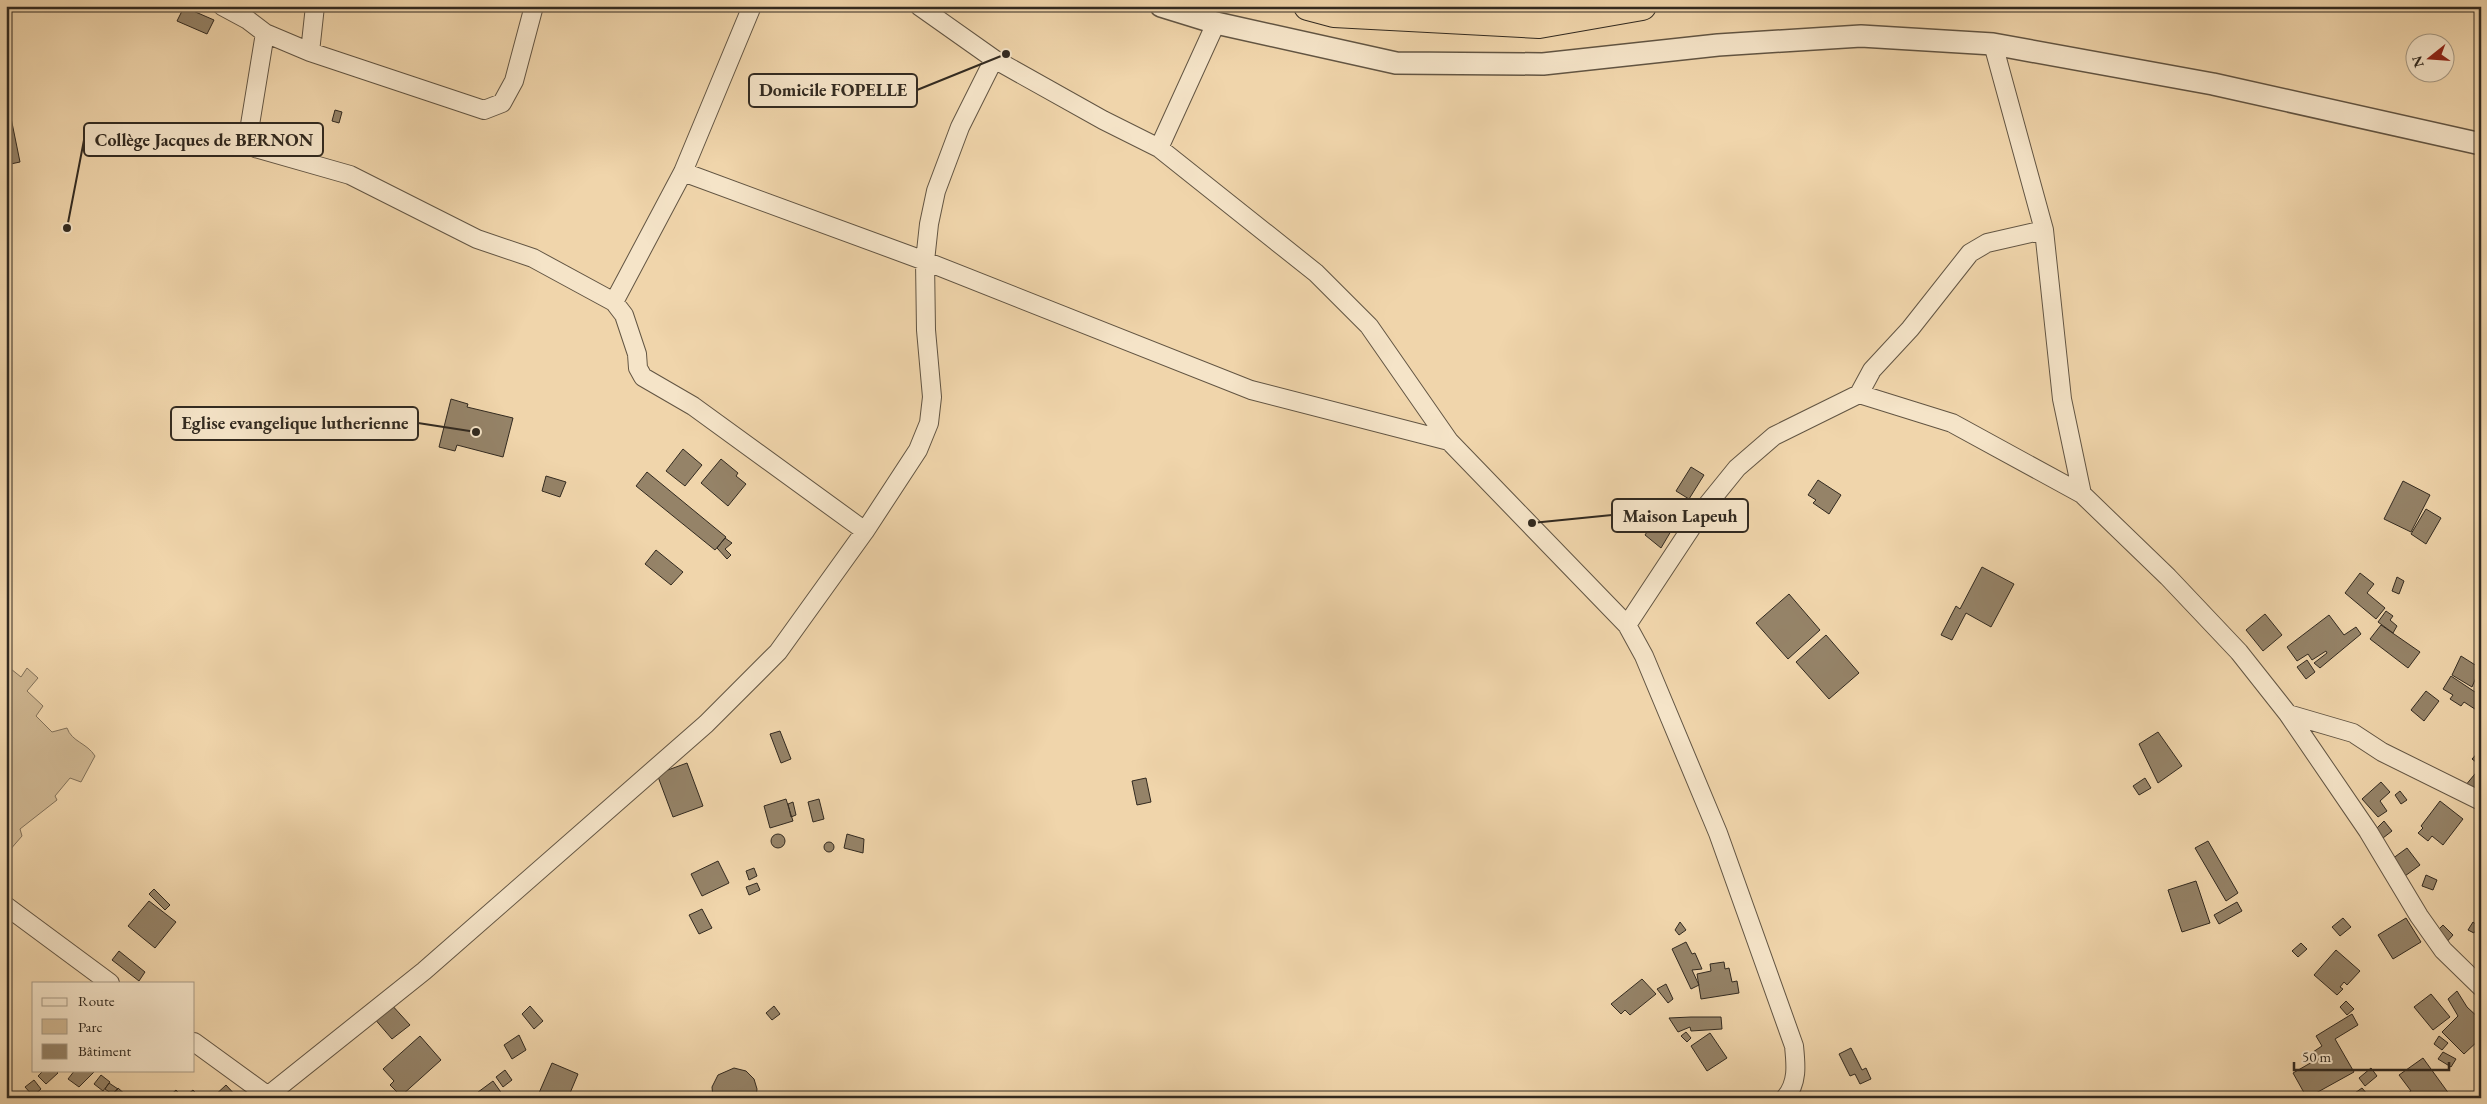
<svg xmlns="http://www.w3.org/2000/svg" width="2487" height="1104" font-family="'EB Garamond',serif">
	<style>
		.green { fill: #d0b893; stroke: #81715a }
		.building { fill: #958368; stroke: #322a20 }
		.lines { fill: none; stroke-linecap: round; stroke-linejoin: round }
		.minor-casing { stroke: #625543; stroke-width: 20 }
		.tertiary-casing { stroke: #625543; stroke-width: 24 }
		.trunk-casing { stroke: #322a20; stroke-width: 30 }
		.minor { stroke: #f5e4c8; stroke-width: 18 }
		.tertiary { stroke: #f5e4c8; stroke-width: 21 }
		.trunk { stroke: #f0d5ab; stroke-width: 28 }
		.leader { fill: none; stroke: #322a20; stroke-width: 2 }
		.callout-dot { fill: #322a20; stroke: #f5e4c8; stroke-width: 2 }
		.callout { fill: #f5e4c8; stroke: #322a20; stroke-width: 2 }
		.callout-label { font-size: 18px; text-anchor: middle; font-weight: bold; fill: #322a20 }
	</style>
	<rect width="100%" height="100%" fill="#f0d5ab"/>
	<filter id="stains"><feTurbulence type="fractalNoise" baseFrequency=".004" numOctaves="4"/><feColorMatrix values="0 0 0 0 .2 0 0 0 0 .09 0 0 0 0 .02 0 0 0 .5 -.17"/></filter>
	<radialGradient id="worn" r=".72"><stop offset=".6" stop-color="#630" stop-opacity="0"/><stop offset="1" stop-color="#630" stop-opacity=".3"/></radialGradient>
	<path class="green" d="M6 665 21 677 27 668 38 678 27 691 43 706 36 716 52 732 67 728C72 742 87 743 95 756L81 782 70 778 55 796 57 800 20 829 22 836 9 851H6Z"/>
	<path class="building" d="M184 7 214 20 207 34 177 21Z
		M335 110 342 112 339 123 332 121Z
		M6 113H10L20 162 6 165Z
		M451 399 468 404 467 407 513 418 503 457 457 445 455 451 439 447Z
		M683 449 702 465 685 486 666 471Z
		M721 459 738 473 736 476 746 484 728 506 701 483Z
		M1691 467 1704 475 1689 499 1676 491Z
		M647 472 726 537 715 550 636 486Z
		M546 476 566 482 560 497 542 491Z
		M1818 480 1841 495 1829 514 1813 503 1816 500 1808 495Z
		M2403 481 2430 495 2411 532 2384 519Z
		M2426 509 2441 518 2426 544 2411 534Z
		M1661 510 1677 521 1661 548 1645 535Z
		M725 538 732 543 725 549 731 555 727 559 717 548Z
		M656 550 683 572 671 585 645 564Z
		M1982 567 2014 584 1991 627 1966 613 1952 640 1941 635 1956 606 1960 609Z
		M2360 573 2374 584 2367 593 2385 608 2376 619 2345 593Z
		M2397 577 2404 581 2399 594 2392 591Z
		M1789 594 1820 630 1788 659 1756 623Z
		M2386 611 2393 616 2390 620 2397 626 2393 633 2378 622Z
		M2265 614 2282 635 2263 651 2246 630Z
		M2329 615 2344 635 2356 627 2361 634 2320 668 2314 663 2327 653 2326 651 2312 660 2308 654 2297 661 2287 647Z
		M2381 625 2420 652 2408 668 2370 639Z
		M1826 635 1859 673 1829 699 1796 662Z
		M2461 656 2480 668 2472 687 2452 675Z
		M2307 660 2315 672 2306 679 2297 667Z
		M2451 676 2481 696V713L2464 702 2461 706 2450 699 2453 695 2443 689Z
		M2426 691 2439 701 2424 721 2411 710Z
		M780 731 791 759 781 763 770 734Z
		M2158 732 2182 766 2158 783 2139 744Z
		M2481 749V766L2472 759Z
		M687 763 703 806 673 817 657 774Z
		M2479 769 2481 790 2475 796 2465 786Z
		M1146 778 1151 802 1137 805 1132 781Z
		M2145 778 2151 788 2139 795 2133 786Z
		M2381 782 2390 792 2380 801 2387 811 2378 817 2362 799Z
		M2400 791 2407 800 2401 804 2395 795Z
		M786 799 793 821 770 828 764 806Z
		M819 799 824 819 813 822 808 802Z
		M2440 801 2463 819 2443 845 2432 836 2428 841 2418 833 2423 828 2421 826Z
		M793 802 796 815 791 817 788 804Z
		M2384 821 2392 831 2383 838 2375 830Z
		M771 841a7 7 0 1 1 14 0a7 7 0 1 1-14 0Z
		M847 834 864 839 863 853 844 848Z
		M2208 841 2238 893 2226 901 2195 848Z
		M824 847a5 5 0 1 1 10 0a5 5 0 1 1-10 0Z
		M2407 848 2420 865 2405 876 2392 859Z
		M718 861 729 883 702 896 691 874Z
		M754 868 757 876 749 880 746 871Z
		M2426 875 2437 880 2433 890 2422 886Z
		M2196 881 2210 923 2182 932 2168 890Z
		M757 883 760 890 749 895 746 887Z
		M154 889 170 905 165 910 149 894Z
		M149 901 176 922 155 948 128 926Z
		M2237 902 2242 911 2219 924 2214 915Z
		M702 909 712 928 699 934 689 915Z
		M2343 918 2351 927 2340 936 2332 927Z
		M2406 918 2421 942 2393 959 2378 935Z
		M1680 922 1686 930 1679 935 1675 930Z
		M2473 922 2478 926 2474 933 2468 930Z
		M2443 925 2453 935 2445 944 2435 933Z
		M1686 942 1692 954 1695 953 1702 969 1692 970 1699 985 1691 989 1672 949Z
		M2301 943 2307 949 2298 957 2292 951Z
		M2336 950 2360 971 2347 985 2344 982 2340 987 2343 989 2337 995 2314 975Z
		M119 951 145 972 139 981 112 960Z
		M1724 962 1725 969 1729 968 1732 982 1737 981 1739 993 1701 999 1697 974 1711 971 1710 964Z
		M1642 979 1656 994 1630 1015 1625 1010 1621 1014 1611 1004Z
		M1666 984 1673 999 1668 1003 1657 989Z
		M2457 991 2467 1007 2481 1020V1038L2464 1054 2442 1032 2458 1016 2448 999Z
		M2431 994 2450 1017 2433 1030 2414 1007Z
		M2346 1001 2354 1009 2347 1015 2340 1007Z
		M390 1003 410 1025 392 1039 373 1017Z
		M530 1006 543 1021 534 1029 522 1014Z
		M774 1006 780 1014 772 1020 766 1013Z
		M2352 1014 2358 1025 2335 1039 2354 1072 2307 1098 2293 1073 2314 1061 2310 1054 2322 1046 2316 1036Z
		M1691 1017H1721L1722 1029 1691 1031 1690 1027 1678 1032 1669 1018Z
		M1686 1032 1691 1038 1687 1042 1681 1036Z
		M1710 1033 1727 1058 1707 1071 1691 1046Z
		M519 1035 526 1050 512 1059 504 1045Z
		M420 1036 441 1060 401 1096 390 1085 394 1081 383 1069Z
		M2439 1036 2448 1043 2442 1050 2434 1044Z
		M1851 1048 1862 1070 1866 1068 1871 1079 1860 1084 1855 1074 1850 1076 1839 1054Z
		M2443 1052 2456 1059 2451 1067 2438 1059Z
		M2423 1058 2452 1098H2407L2405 1095 2411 1091 2399 1075Z
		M552 1063 578 1074 568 1098H550L539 1093Z
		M734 1068 746 1071 754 1079 757 1089 756 1098H713L712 1087 718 1075Z
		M2371 1068 2377 1076 2365 1086 2359 1078Z
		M44 1070H55L58 1073 46 1084 38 1076Z
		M75 1070H94L95 1071 79 1087 68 1079Z
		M505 1070 512 1080 503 1087 496 1077Z
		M101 1075 110 1082 103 1091 94 1084Z
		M34 1080 41 1089 33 1096 25 1087Z
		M493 1081 505 1098H470Z
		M109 1083 118 1089 112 1094 105 1089Z
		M226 1085 238 1098H212Z
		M118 1088 127 1096 109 1098Z
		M2362 1088 2368 1095 2364 1098H2354L2352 1095Z
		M176 1090 183 1098 193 1090 201 1098H167Z"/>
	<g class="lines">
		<g class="minor-casing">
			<path id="minor" d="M222 6 248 20 265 33 310 52 484 110 502 103 514 81 534 6
				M919 6 994 59 1103 120 1159 148 1316 273 1369 326 1449 441 1627 625 1644 656 1718 833 1794 1046C1796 1065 1798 1083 1785 1098
				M265 33 248 137 255 148 350 175 477 239 533 258 614 302 624 315 637 354 638 368 643 377 693 406 865 531
				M1993 44 2044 230 2062 399 2082 494 2168 577 2239 652 2288 714 2368 831 2419 916 2443 950 2481 987
				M310 52 315 6
				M1159 148 1216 23
				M683 172 925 261 1251 390 1449 441
				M614 302 683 172 752 6
				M1859 394 1952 423 2082 494
				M1627 625 1703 510 1737 468 1774 436 1859 394 1872 370 1910 329 1970 253 1987 243 2044 230
				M2288 714 2353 733 2382 752 2481 801
				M6 906 110 983
				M194 1042 271 1098
				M265 1098 424 971 706 724 778 652 865 531 918 450 929 423 932 397 926 330 925 261 929 224 936 191 960 127 994 59"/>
		</g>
		<g class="tertiary-casing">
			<path id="tertiary" d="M1161 6 1216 23 1396 63 1543 64 1718 45 1861 36 1993 44 2213 84 2481 144"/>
		</g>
		<g class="trunk-casing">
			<path id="trunk" d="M1308 6 1334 13 1539 24 1642 6"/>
		</g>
		<use href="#minor" class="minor"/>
		<use href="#tertiary" class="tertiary"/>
		<use href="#trunk" class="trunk"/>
	</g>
	<path class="leader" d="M1006 54L917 90M67 228L84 140M476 432L418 423M1532 523L1612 515"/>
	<g class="callout-dot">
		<circle cx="1006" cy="54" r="5"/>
		<circle cx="67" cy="228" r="5"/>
		<circle cx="476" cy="432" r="5"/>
		<circle cx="1532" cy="523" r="5"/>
	</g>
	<g class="callout">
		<rect x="749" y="74" width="168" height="33" rx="5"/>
		<rect x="84" y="123" width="239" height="33" rx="5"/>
		<rect x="171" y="407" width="247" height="33" rx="5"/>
		<rect x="1612" y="499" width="136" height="33" rx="5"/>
	</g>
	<g class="callout-label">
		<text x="833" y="96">Domicile FOPELLE</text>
		<text x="204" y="146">Collège Jacques de BERNON</text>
		<text x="295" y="429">Eglise evangelique lutherienne</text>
		<text x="1680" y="522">Maison Lapeuh</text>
	</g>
	<rect width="2487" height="1104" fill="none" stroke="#f0d5ab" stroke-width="25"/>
	<rect x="8" y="8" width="2472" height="1089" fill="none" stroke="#322a20" stroke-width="2.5"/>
	<rect x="12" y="12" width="2462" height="1079" fill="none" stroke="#322a20"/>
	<rect x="32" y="982" width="162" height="90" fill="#f5e4c8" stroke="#a79a85"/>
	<rect x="42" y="998" width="25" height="8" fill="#f5e4c8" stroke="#a79a85"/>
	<text x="78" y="1006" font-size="15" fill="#322a20">Route</text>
	<rect x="42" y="1019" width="25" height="15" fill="#d0b893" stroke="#a79a85"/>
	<text x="78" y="1032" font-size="15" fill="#322a20">Parc</text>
	<rect x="42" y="1044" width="25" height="15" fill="#958368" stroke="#a79a85"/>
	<text x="78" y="1056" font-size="15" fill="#322a20">Bâtiment</text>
	<g transform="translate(2430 58) rotate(253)"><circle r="24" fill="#f5e4c8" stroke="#a79a85"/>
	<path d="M0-4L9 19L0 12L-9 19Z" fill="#8f2418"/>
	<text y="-8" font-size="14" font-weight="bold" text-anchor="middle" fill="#322a20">N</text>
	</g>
	<path d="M2294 1062v8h155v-8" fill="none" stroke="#322a20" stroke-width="2.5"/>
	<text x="2302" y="1062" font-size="15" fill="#322a20" stroke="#f5e4c8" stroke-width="4" paint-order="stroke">50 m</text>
	<rect width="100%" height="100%" filter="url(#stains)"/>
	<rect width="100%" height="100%" fill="url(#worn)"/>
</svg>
